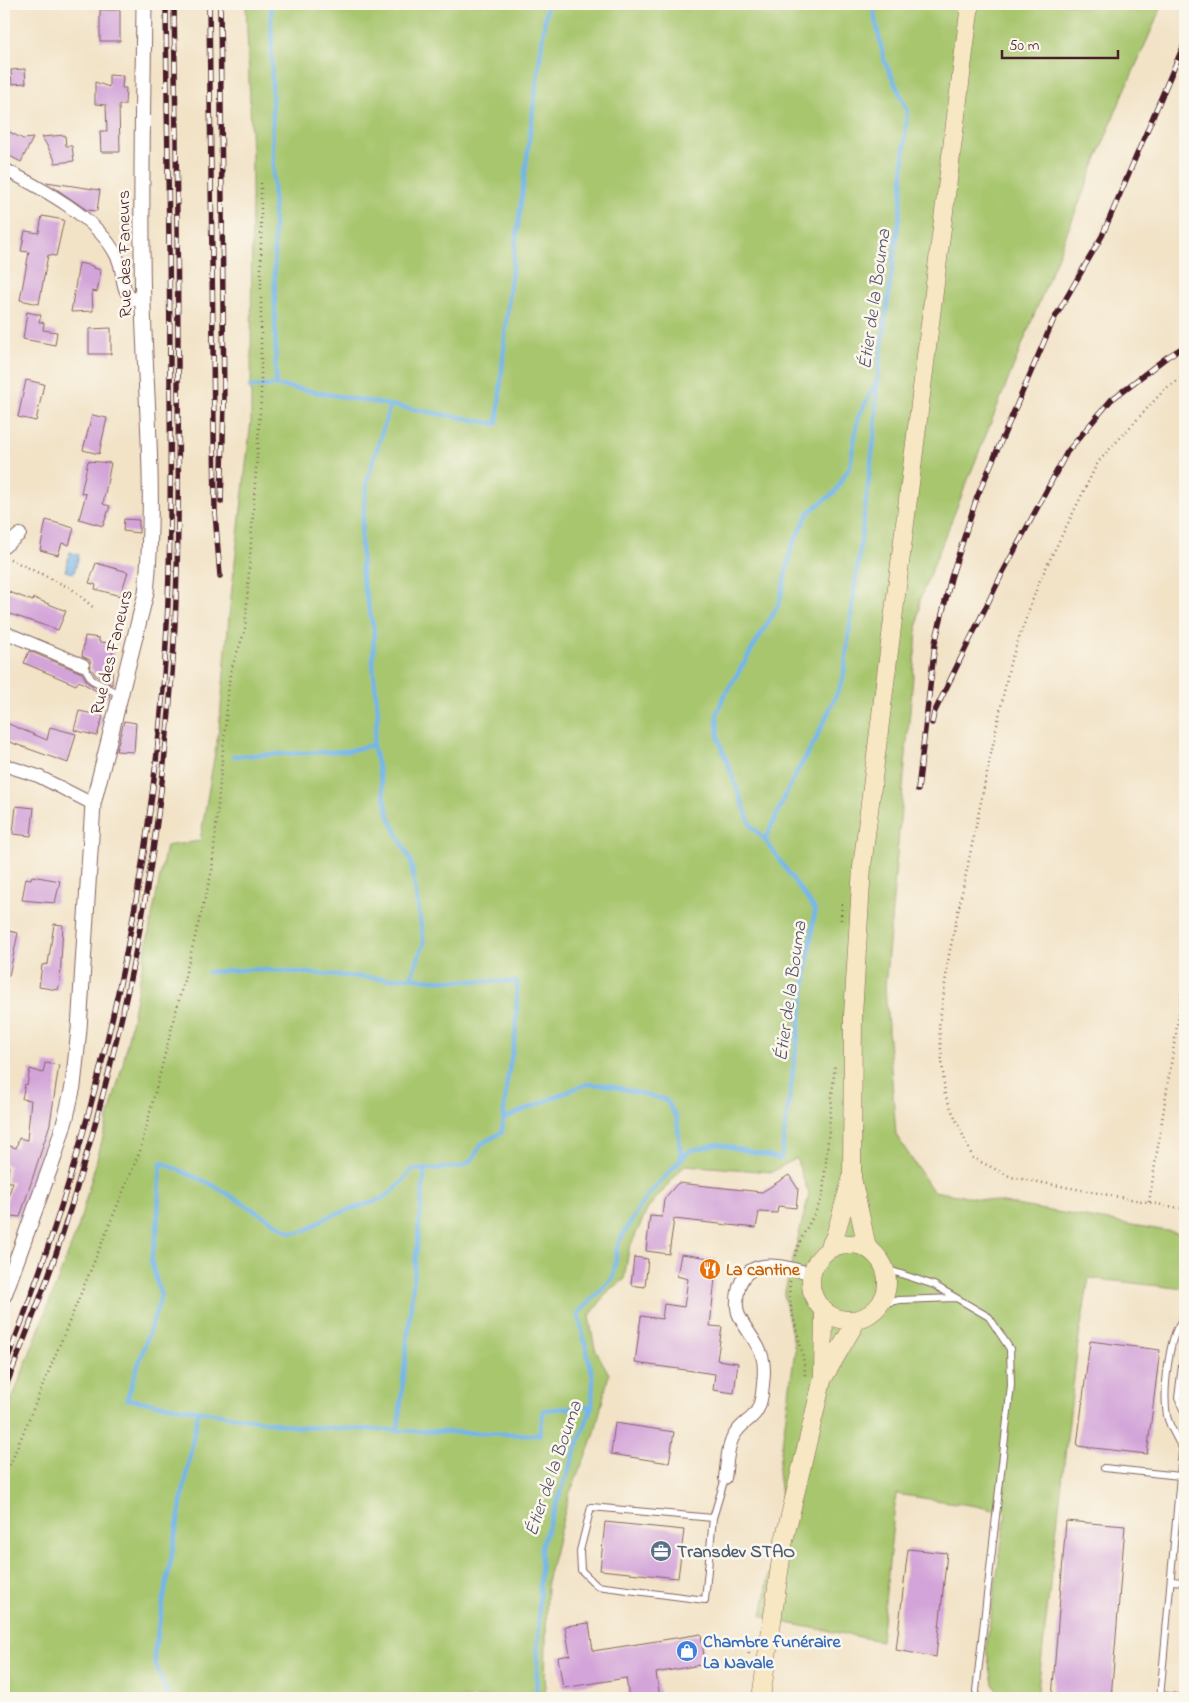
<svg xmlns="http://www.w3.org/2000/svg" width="1189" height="1702" font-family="'Indie Flower',sans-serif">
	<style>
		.green { fill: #a8c66e; stroke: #79724c }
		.water { fill: #74b6e9; stroke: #5f6a8a }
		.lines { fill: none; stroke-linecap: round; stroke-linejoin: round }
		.stream { stroke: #74b6e9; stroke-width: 4.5 }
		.building { fill: #d3a4d9 }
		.service-casing { stroke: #856462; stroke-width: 8 }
		.minor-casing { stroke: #856462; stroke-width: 14 }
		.tertiary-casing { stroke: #856462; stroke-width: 17 }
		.secondary-casing { stroke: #856462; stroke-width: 19 }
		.path { stroke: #856462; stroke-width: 2.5; stroke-dasharray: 1 4; stroke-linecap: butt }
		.service { stroke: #fff; stroke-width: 6 }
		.minor { stroke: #fff; stroke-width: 12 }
		.tertiary { stroke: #fff; stroke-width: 15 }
		.secondary { stroke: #f7e8c3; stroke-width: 18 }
		.rail-casing { stroke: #4a1f2b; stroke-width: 5.5 }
		.rail { stroke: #fbf7ec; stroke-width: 4; stroke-dasharray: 11; stroke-linecap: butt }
		.labels { text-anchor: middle; stroke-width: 5; stroke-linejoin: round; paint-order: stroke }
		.street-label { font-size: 18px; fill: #4a1f2b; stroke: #fbf7ec }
		.food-label { font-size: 18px; font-weight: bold; fill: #c56008; stroke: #fbf7ec; text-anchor: start }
		.service-label { font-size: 18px; font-weight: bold; fill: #4e5e75; stroke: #fbf7ec; text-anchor: start }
		.shop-label { font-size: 18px; font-weight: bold; fill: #366cbe; stroke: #fbf7ec; text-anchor: start }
		.water-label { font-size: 19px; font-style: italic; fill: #59546e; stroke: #fbf7ec }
	</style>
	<rect width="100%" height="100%" fill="#fbf7ec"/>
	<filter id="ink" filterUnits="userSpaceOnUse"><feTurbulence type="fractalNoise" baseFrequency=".02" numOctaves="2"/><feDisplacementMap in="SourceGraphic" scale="10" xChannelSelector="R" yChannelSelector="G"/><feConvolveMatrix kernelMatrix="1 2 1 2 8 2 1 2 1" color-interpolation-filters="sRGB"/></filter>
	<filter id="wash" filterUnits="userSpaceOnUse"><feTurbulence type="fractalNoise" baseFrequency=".0096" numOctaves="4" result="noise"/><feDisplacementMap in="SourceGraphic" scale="20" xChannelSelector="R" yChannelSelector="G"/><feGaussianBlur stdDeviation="1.12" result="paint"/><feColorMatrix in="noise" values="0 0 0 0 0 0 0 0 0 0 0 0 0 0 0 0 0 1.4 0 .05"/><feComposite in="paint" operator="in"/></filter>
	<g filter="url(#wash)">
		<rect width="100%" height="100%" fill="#f2e3c7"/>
		<path class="green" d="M246 4H1163L1118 106 920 599 885 987 896 1135 933 1191 1185 1234V1289L1089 1278 1078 1343 1037 1698H1001L993 1683 986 1648 1006 1513 976 1506 896 1494 881 1641 787 1623 762 1616 782 1503 778 1473 795 1350 784 1295 809 1194 796 1158 772 1172 685 1165 648 1208 629 1249 624 1280 610 1289 589 1317 595 1349 609 1374 594 1436 569 1495 547 1582 545 1698H4V1420L78 1228 123 1064 166 846 200 841 219 729 230 606 251 421 252 156Z"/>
		<path class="water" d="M70 552 79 555 74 573 65 571Z"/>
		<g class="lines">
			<path class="stream" d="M271 4 276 385
				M250 387 276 385 497 424 509 294 547 4
				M390 406 367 481 361 536 362 578 374 630 373 666 378 712 373 745 389 817 411 862 424 943 411 977
				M234 756 347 751 373 745
				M765 840 794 777 815 741 843 680 875 431 877 381
				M208 972 255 969 388 979 411 977 431 980 517 982 516 1032 507 1081 502 1132 481 1144 473 1159 461 1167 411 1170C387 1206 366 1202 330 1216 315 1222 310 1233 292 1233L211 1184 161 1162 157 1232 151 1261 161 1296 127 1399 299 1427 539 1435 544 1410 592 1406
				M503 1119 586 1084 607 1085 666 1100 677 1119 681 1159
				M398 1430 425 1169
				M169 1698 155 1663 154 1653 198 1411
				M536 1698 541 1546 592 1406 593 1378 578 1313 613 1278 618 1243 646 1197 689 1151 718 1144 781 1159 815 910 765 840 751 826 718 738 717 713 723 698 779 604 792 546 809 512 835 492 850 466 858 418 877 380 901 205 907 109 884 60 872 4"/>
		</g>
		<g id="blocks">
			<path class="building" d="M100 10H120V41H100Z
				M25 69 26 83 12 84 11 70Z
				M109 75 123 76 122 88H126L125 105H119L120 152H101L100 131H107L106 105 95 104V82L109 87Z
				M4 129 23 139 33 138 21 162 4 153Z
				M65 135 66 146H72L74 161 55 163 54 158 42 137Z
				M46 182 100 190 97 211 87 210Z
				M42 216 64 220 56 256 48 255 39 304 20 300 29 252 21 251 25 231 39 233Z
				M79 263 93 266V268L101 270 97 292 92 291 93 311 71 312Z
				M27 312 41 315 39 322 44 323 43 330 57 332 55 345 23 339Z
				M111 328V354H89V329Z
				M26 380 44 384 36 421 18 417Z
				M92 415 107 418 99 454 83 450Z
				M88 461 111 463 103 504 110 506 103 526 79 519 86 494 81 493Z
				M124 519 139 520V533L123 531Z
				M46 520 74 528 69 545 62 543 58 555 40 550Z
				M96 563 128 572 120 596 95 589 96 585 89 583Z
				M4 590 33 601 34 598 66 611 58 630 4 612Z
				M85 636 99 638V642L113 643 112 685 96 676 91 668 90 660 82 656Z
				M29 651 82 673 88 683 110 695 109 698 79 681 76 685 24 663Z
				M79 711 103 716 97 736 74 730Z
				M124 721 136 723 134 752 116 751Z
				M4 722 47 740 50 727 76 734 68 763 4 740Z
				M16 806 34 808 31 836 13 834Z
				M32 876 60 881 55 903 22 900 26 878 31 879Z
				M54 924 63 925 60 981 58 990 39 987 42 965 48 964Z
				M4 930 18 933 9 976H4Z
				M45 1063 59 1065 50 1124 20 1217 4 1215V1209L13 1182H7L9 1166 4 1164V1155L7 1145 16 1148 19 1138 27 1140 31 1100 22 1099 25 1084 27 1085 30 1069 43 1073Z
				M789 1175 798 1189 796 1208 778 1206 777 1213 759 1212 756 1228 674 1219 669 1254 646 1251 650 1216 662 1217 664 1199 678 1183 762 1192Z
				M681 1254 717 1259 710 1326 722 1327 717 1360 738 1363 734 1393 713 1390 715 1374 635 1363 641 1316 662 1319 664 1304 684 1307 688 1279 677 1276Z
				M634 1257 648 1259 645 1287 631 1285Z
				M1090 1341 1160 1350 1147 1454 1077 1446Z
				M615 1423 674 1432 669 1463 611 1454Z
				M1066 1521 1125 1526 1111 1698H1052Z
				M605 1522 684 1530 678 1578 600 1570Z
				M908 1549 947 1553 936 1657 896 1650Z
				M589 1623 593 1651 701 1634 705 1664 656 1673 660 1698H629L626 1678 563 1688 558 1657 570 1655 565 1626Z"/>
		</g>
	</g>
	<g filter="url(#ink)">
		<use href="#blocks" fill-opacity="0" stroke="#856462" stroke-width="1"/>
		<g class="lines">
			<g class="service-casing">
				<path id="service" d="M83 665 92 680 119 694
					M886 1269 934 1285 989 1317 1010 1349 1011 1385 976 1691
					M881 1304 899 1300 956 1298
					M1185 1341 1178 1398 1185 1414 1180 1476 1185 1477
					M1182 1448C1177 1438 1169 1426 1167 1416 1163 1394 1168 1331 1185 1317
					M1104 1468 1180 1476 1160 1698
					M591 1507 713 1518 705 1600 597 1586 581 1570 580 1551Z
					M713 1518 725 1478
					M1171 1581 1185 1582
					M1161 1695 1185 1698"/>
			</g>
			<g class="minor-casing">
				<path id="minor" d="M4 169C41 188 99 218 117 257 127 276 116 297 143 302
					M4 547 20 534
					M4 632 83 665
					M4 765 38 776 93 804
					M725 1478C727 1465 727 1445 735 1434 746 1417 758 1421 762 1394 763 1382 766 1369 762 1356 757 1340 744 1329 738 1313 736 1305 737 1295 739 1287 749 1254 788 1267 812 1274"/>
			</g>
			<g class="tertiary-casing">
				<path id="tertiary" d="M4 1295 54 1157 66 1117 73 1086 79 1029 93 804 146 593C156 498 146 401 143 306 140 205 143 104 144 4"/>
			</g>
			<g class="secondary-casing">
				<path id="secondary" d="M811 1282a38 38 0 1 1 76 0a38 38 0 1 1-76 0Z
					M867 1247 852 1178 853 1015 862 867 970 4
					M828 1250 835 1236 851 1180
					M825 1375 857 1320
					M761 1698 783 1545 823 1377 824 1311"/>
			</g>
			<path class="path" d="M1185 376 1165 389 1098 462 1039 582 1010 663 949 955 939 1027 945 1095 973 1158 1011 1177 1185 1209
				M10 559 72 589 94 608
				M841 920 842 901
				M1149 1202 1181 1001 1185 956
				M795 1256C801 1233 816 1216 823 1194L835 1063
				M790 1281C786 1314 805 1343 805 1378
				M4 1479 140 1151 212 871 230 673 245 630 261 397V181
				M748 1664 749 1652"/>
			<use href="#service" class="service"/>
			<use href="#minor" class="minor"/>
			<use href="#tertiary" class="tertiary"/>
			<use href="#secondary" class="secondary"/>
			<g class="rail-casing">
				<path id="rail" d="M209 4 215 512 220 576
					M220 4 224 405 221 502
					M932 723 934 713 1002 574 1067 452 1111 400 1167 357 1185 346
					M918 790 935 643 951 578 977 497 1053 321 1102 236 1185 42
					M4 1368C84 1164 137 952 159 734 171 617 171 498 170 380 170 254 167 129 166 4
					M4 1391C22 1344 41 1298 57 1251 112 1083 151 909 167 733 179 615 179 497 178 379 178 254 176 129 174 4"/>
			</g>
			<use href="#rail" class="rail"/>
		</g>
	</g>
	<defs>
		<g id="restaurant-disc" transform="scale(1.125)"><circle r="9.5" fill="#e8710a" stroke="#fbf7ec"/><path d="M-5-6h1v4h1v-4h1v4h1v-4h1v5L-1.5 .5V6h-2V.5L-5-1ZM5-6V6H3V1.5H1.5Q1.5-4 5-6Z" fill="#fff"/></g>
		<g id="office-disc" transform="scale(1.125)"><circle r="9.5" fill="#5c6f8a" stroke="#fbf7ec"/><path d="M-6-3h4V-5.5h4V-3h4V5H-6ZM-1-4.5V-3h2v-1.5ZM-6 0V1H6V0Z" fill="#fff"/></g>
		<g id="shop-disc" transform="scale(1.125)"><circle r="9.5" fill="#3f7fe0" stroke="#fbf7ec"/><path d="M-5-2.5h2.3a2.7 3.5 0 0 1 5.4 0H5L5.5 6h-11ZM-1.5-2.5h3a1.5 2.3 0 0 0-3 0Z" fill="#fff"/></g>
	</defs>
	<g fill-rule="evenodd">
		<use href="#restaurant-disc" x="710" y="1269"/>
		<use href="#office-disc" x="661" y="1551"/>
		<use href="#shop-disc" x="687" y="1651"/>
	</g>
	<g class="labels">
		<g class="street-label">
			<text transform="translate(124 254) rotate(-91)" y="6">Rue des Faneurs</text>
			<text transform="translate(111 652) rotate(-76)" y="6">Rue des Faneurs</text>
		</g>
		<g class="food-label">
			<text x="726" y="1275">La cantine</text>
		</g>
		<g class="service-label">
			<text x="677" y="1557">Transdev STAO</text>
		</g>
		<g class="shop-label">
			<text x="703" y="1647">Chambre funéraire<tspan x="703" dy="21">La Navale</tspan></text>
		</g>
		<g class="water-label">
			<text transform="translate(873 299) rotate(-82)" y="7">Étier de la Bouma</text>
			<text transform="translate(789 991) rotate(-82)" y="7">Étier de la Bouma</text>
			<text transform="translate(552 1468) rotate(-71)" y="7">Étier de la Bouma</text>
		</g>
	</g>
	<rect width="1189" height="1702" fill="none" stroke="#fbf7ec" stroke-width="20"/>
	<path d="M1002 50v8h116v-8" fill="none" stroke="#4a1f2b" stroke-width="2.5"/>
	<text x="1009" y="50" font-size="15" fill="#4a1f2b" stroke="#fbf7ec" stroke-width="4" paint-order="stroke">50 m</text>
</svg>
